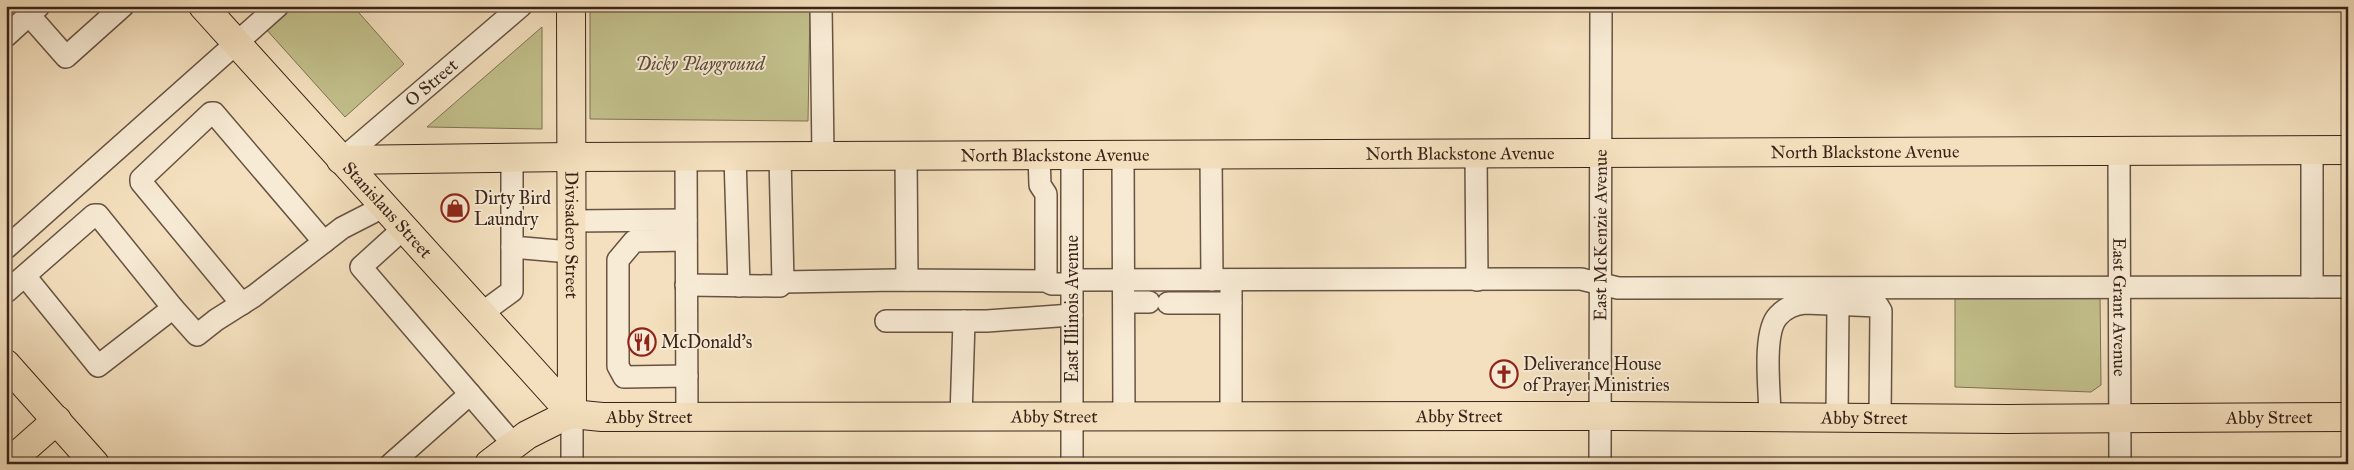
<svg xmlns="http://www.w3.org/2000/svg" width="2354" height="470" font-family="'IM FELL Great Primer',serif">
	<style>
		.green { fill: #c2c08c; stroke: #7e7253 }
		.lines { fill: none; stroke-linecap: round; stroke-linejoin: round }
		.minor-casing { stroke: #685343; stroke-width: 24 }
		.major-casing { stroke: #39241a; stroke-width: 30 }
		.minor { stroke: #f8ebd5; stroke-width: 21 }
		.major { stroke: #f4e0be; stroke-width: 28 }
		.labels { text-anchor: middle; stroke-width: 4; stroke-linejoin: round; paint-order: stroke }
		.park-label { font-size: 18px; font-style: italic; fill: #5b4b36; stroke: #f8ebd5 }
		.street-label { font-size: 18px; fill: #39241a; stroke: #f8ebd5 }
		.poi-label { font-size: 18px; fill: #39241a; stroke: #f8ebd5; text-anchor: start }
	</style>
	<rect width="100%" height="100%" fill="#f4e0be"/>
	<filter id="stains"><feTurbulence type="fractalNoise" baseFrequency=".004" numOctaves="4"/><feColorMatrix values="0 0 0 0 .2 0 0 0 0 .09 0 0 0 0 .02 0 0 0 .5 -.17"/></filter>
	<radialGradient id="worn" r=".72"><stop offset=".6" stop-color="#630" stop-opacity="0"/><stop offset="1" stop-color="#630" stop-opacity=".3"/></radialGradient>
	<path class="green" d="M289 6H353L404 64 345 117 265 28Z
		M590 6H810L808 121 590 119Z
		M542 27V129L427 127Z
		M1955 293 2100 294 2101 385 2091 392 1955 387Z"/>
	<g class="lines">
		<g class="minor-casing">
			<g id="minor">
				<path d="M821 6 823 156"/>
				<path d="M29 15 66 57 123 6"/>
				<path d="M6 36 39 6"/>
				<path d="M2312 150V287"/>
				<path id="s1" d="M2119 151 2120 464"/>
				<path d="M1072 154V464"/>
				<path d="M1123 154 1124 417"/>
				<path d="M1211 154 1212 280"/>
				<path d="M1476 154 1477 280"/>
				<path d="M1039 155 1040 185 1046 194V281"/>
				<path d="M906 156 907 280"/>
				<path d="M686 157 687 417"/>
				<path d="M735 157 739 286"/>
				<path d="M512 158V247L570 252"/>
				<path id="s2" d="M341 160 521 6"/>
				<path d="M571 221 686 220"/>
				<path d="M403 229 361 267 513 444"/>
				<path d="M686 240 634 241 618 260V366L624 377 687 376"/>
				<path d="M6 248 278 6"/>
				<path d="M25 276 98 366 173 308"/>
				<path d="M1072 280 1581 279 1618 288 2348 287"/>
				<path d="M1231 280V417"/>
				<path d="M783 282 896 280 1046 281 1052 284H1072"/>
				<path d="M686 285 775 286H780L783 282 780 157"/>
				<path d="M6 292 94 215H98L173 308 197 335 216 320 254 296 342 228 383 207"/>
				<path d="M1124 302H1149"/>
				<path d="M1168 303H1231"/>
				<path d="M242 304 141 182V179L211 113H214L324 242"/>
				<path d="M482 313 512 291V247"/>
				<path d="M886 321H987L1072 315"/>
				<path d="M572 414V464"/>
				<path d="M1770 416C1770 393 1762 333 1778 316 1785 308 1795 304 1805 303L1878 306 1881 311 1880 417"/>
				<path d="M961 417 964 321"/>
				<path d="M1837 417 1838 305"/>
				<path d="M391 464 470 394"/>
				<path id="s3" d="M1600 464 1601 6"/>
			</g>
		</g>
		<g class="major-casing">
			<g id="major">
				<path id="s4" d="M203 6 572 414"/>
				<path id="s5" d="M571 6 572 414"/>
				<path id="s6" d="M341 160 571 157 2348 150"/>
				<path d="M6 364 95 464"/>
				<path d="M7 464 57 420"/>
				<path id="s7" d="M489 464 527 435 559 419 572 414 602 417 1617 416 2008 419 2348 417"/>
			</g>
		</g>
		<use href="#minor" class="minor"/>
		<use href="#major" class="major"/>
	</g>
	<defs>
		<g id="shop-ring" transform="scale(1.4375)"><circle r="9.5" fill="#f8ebd5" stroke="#8f2418" stroke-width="1.5"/><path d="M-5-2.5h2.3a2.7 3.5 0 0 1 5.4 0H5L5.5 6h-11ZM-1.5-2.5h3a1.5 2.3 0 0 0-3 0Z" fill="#8f2418"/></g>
		<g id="restaurant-ring" transform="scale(1.4375)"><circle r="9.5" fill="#f8ebd5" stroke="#8f2418" stroke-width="1.5"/><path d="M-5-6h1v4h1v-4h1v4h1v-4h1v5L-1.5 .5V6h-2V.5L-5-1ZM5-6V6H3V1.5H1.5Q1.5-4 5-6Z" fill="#8f2418"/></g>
		<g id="church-ring" transform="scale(1.4375)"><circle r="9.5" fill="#f8ebd5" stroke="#8f2418" stroke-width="1.5"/><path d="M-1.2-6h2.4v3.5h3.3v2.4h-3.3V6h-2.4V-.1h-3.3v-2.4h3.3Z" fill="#8f2418"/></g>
	</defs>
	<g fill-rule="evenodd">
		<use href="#shop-ring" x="455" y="208"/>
		<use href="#restaurant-ring" x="642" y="342"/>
		<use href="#church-ring" x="1504" y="374"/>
	</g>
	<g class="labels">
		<g class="park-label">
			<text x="700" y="70">Dicky Playground</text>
		</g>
		<g class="street-label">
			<text dy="6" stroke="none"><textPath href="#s2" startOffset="119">O Street</textPath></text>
			<text dy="6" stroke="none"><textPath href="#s6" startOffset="1524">North Blackstone Avenue</textPath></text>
			<text dy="6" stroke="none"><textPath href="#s6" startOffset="1119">North Blackstone Avenue</textPath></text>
			<text dy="6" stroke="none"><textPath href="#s6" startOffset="714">North Blackstone Avenue</textPath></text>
			<text dy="6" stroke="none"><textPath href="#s4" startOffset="275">Stanislaus Street</textPath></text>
			<text dy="6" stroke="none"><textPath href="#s5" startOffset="229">Divisadero Street</textPath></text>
			<text dy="6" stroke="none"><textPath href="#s3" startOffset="229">East McKenzie Avenue</textPath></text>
			<text dy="6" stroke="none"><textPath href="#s1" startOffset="156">East Grant Avenue</textPath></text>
			<text transform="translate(1072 309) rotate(-90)" y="6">East Illinois Avenue</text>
			<text dy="6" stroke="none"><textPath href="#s7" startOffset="985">Abby Street</textPath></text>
			<text dy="6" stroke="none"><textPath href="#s7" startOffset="175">Abby Street</textPath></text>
			<text dy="6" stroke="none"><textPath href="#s7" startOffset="580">Abby Street</textPath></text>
			<text dy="6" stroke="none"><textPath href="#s7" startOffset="1390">Abby Street</textPath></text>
			<text dy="6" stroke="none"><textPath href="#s7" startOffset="1795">Abby Street</textPath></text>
		</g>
		<g class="poi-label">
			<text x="474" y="204">Dirty Bird<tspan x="474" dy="21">Laundry</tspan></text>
			<text x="661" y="348">McDonald's</text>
			<text x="1523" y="370">Deliverance House<tspan x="1523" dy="21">of Prayer Ministries</tspan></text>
		</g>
	</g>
	<rect width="2354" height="470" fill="none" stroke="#f4e0be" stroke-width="25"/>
	<rect x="8" y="8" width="2339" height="455" fill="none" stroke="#39241a" stroke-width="2.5"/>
	<rect x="12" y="12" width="2329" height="445" fill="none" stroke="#39241a"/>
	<rect width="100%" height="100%" filter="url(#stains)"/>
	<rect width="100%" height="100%" fill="url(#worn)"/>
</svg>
